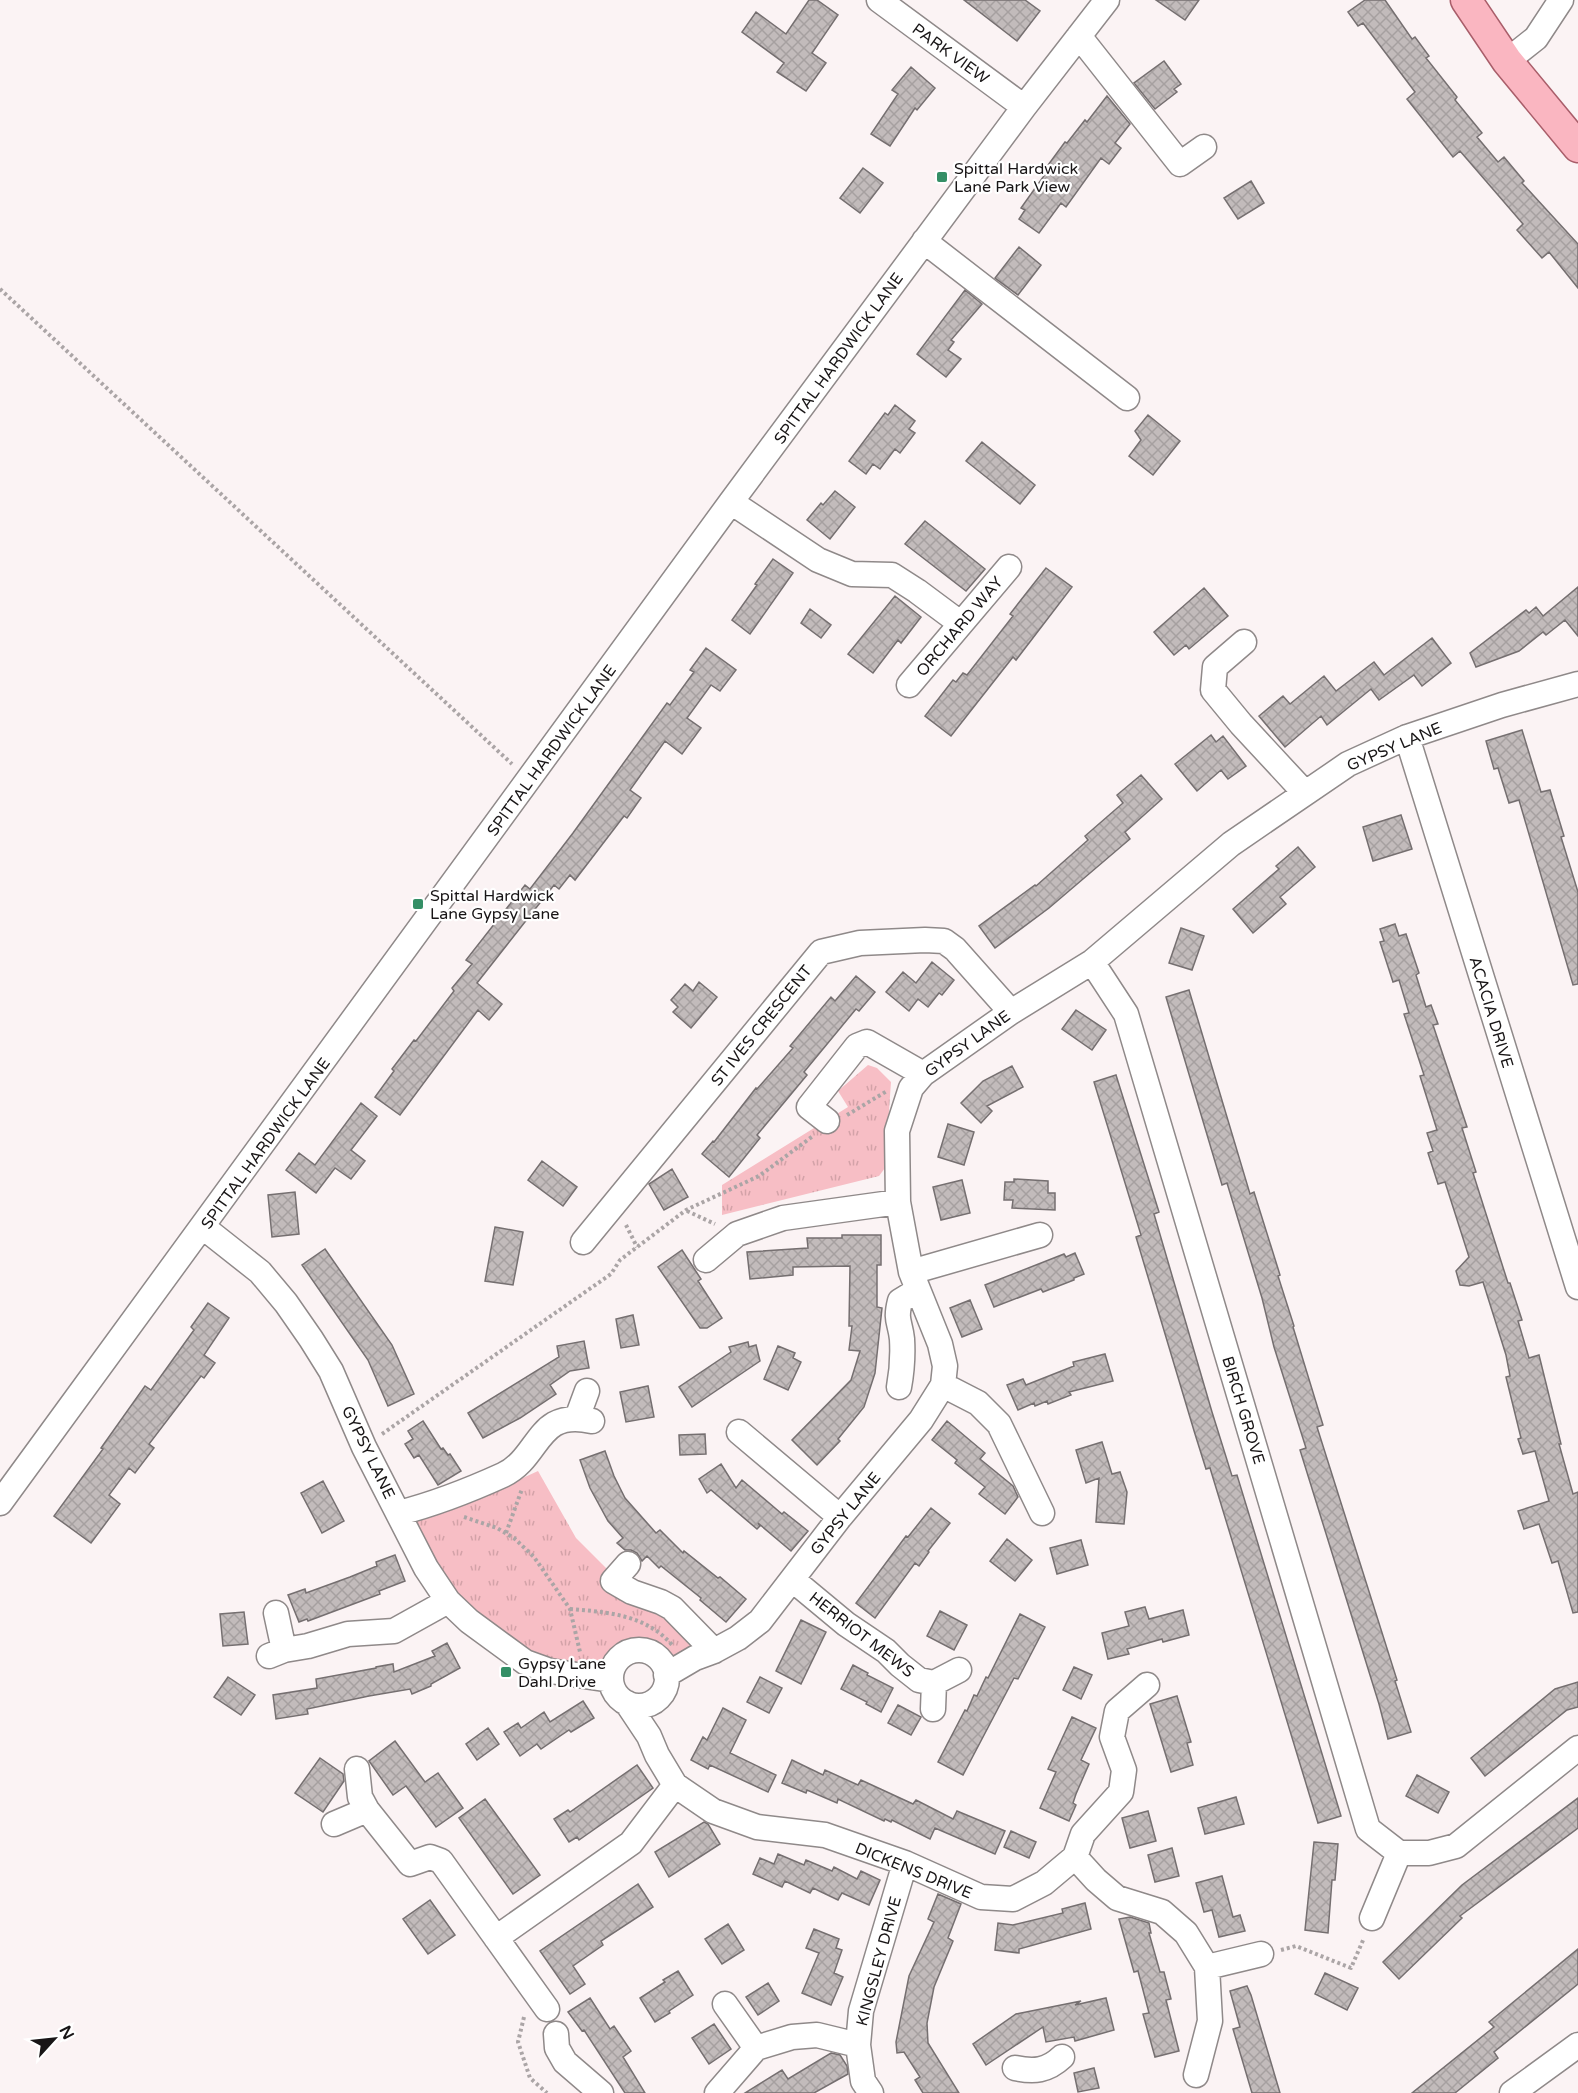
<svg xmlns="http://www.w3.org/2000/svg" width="1578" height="2093" font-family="'Varela Round',sans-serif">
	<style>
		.grass { fill: url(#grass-tufts) }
		.building { fill: url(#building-cross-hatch); stroke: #756f70; stroke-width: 1.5 }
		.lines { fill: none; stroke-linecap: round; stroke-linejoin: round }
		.minor-casing { stroke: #8f8989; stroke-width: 27 }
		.major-casing { stroke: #a95e6a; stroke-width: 33 }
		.path { stroke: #aba5a6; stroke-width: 4; stroke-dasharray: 3 3; stroke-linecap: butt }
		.minor { stroke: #fff; stroke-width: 24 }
		.major { stroke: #fab6c1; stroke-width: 30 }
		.poi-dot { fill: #348f66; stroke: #fff; stroke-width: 2 }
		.labels { text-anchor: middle; stroke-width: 4.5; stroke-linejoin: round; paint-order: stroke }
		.street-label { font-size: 16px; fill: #181516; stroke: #fff }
		.poi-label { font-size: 16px; fill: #181516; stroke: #fff; text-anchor: start }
	</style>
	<defs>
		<pattern id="grass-tufts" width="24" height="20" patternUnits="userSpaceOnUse" patternTransform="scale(1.5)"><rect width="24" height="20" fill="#f7bec5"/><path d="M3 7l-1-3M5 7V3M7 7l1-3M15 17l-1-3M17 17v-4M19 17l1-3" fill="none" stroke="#d3a2a8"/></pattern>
		<pattern id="building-cross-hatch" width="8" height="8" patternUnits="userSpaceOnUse" patternTransform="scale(1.5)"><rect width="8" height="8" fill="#c2bbbb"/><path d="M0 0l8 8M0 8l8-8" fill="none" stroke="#a6a0a0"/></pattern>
	</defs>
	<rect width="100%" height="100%" fill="#fbf3f4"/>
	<path class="grass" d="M868 1065 877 1068 891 1082 885 1168 879 1176 722 1215V1185L848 1107 838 1091Z
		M538 1471 576 1538 624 1586 714 1651 665 1669C652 1643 619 1644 611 1673L550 1671 469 1621 402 1521 462 1506Z"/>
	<path class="building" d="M809 0H817L838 15 812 53 826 63 806 91 777 72 784 63 742 32 756 12 786 34Z
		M964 0H1025L1040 11 1017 41Z
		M1156 0H1199L1185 20Z
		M1365 0H1385L1412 39 1415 37 1429 56 1426 58 1457 97 1455 100 1482 133 1477 137 1498 162 1504 157 1524 181 1522 183 1578 244V288L1549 252 1542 258 1517 230 1523 224 1460 151 1453 157 1407 99 1415 92 1363 23 1358 26 1348 12Z
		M1164 61 1181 84 1174 89 1177 92 1155 109 1134 83Z
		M911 67 935 88 917 110 915 108 890 146 871 134 898 94 892 90Z
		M1107 96 1130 124 1115 143 1121 148 1109 164 1101 158 1066 207 1061 203 1039 233 1019 219 1025 210 1021 208 1051 166 1048 165 1065 142 1067 143 1085 120 1087 122Z
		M863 168 883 183 860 213 840 198Z
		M1251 181 1264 203 1238 219 1224 198Z
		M1019 247 1041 265 1018 295 995 278Z
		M965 290 982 304 951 340 954 342 948 350 961 359 946 377 917 354Z
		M895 405 915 421 909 429 915 433 900 453 895 449 880 469 873 464 866 474 849 461 885 413 888 415Z
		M1148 415 1180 441 1153 475 1129 456 1141 440 1135 431Z
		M982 442 1035 485 1020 504 966 461Z
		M835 491 855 507 830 539 807 520 821 503 823 505Z
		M925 521 985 569 966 591 905 544Z
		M773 559 793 573 750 634 732 620 757 585 755 584Z
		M1046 568 1072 587 1016 660 1013 657 951 736 925 716 953 680 956 682 963 673 967 675 1013 616 1010 614Z
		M1578 587V636L1565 620 1546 635 1543 632 1519 651 1476 667 1470 653 1526 610 1529 613 1536 607 1543 616Z
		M1204 588 1228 616 1189 649 1186 645 1174 655 1154 632Z
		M895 596 921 617 901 643 898 640 873 673 848 654Z
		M810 609 831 625 821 638 801 623Z
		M1432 638 1451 663 1422 686 1414 675 1379 700 1371 689 1327 725 1321 716 1285 747 1259 716 1283 696 1290 704 1324 676 1336 691 1374 662 1384 675Z
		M706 648 736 670 720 691 711 685 687 718 701 728 682 754 665 741 630 790 641 798 627 818 624 816 575 880 570 875 559 889 554 885 477 983 502 1004 489 1020 478 1010 400 1115 375 1097 394 1071 392 1069 414 1040 416 1041 454 991 452 988 472 964 466 960 525 885 530 889 573 833 667 703 670 705 694 672 690 670Z
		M1522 730 1541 792 1550 790 1564 836 1561 837 1578 892V984L1573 985 1519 800 1509 803 1498 768 1494 769 1486 741Z
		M1211 735 1216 742 1223 736 1246 766 1228 779 1221 770 1197 791 1175 764Z
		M1141 775 1162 799 1125 832 1130 839 1049 908 995 948 979 926 1035 885 1036 886 1088 840 1085 836 1123 803 1117 795Z
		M1401 815 1412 849 1373 861 1363 827Z
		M1298 847 1315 867 1280 897 1286 904 1253 933 1233 909 1279 869 1276 866Z
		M1395 924 1399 936 1406 934 1419 973 1416 975 1426 1007 1431 1005 1438 1024 1433 1025 1467 1127 1462 1128 1476 1172 1473 1173 1508 1283H1510L1522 1320 1518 1321 1529 1358 1539 1355 1561 1444H1559L1573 1494 1578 1492V1612L1573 1613 1558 1561 1552 1563 1539 1524 1524 1529 1518 1511 1549 1501 1535 1451 1523 1454 1518 1439 1521 1438 1506 1377 1510 1376 1506 1355 1483 1282 1469 1286 1460 1285 1456 1271 1469 1257 1445 1182 1438 1184 1428 1153 1433 1151 1427 1133 1437 1130 1420 1076 1424 1075 1404 1014 1409 1013 1399 980 1393 982 1380 942 1384 941 1380 929Z
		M1181 928 1204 936 1192 970 1169 963Z
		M932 962 954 980 942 995 939 993 928 1007 918 999 909 1011 886 992 903 972 916 983Z
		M856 976 875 992 859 1011 856 1009 804 1072 807 1075 757 1135 760 1138 729 1177 702 1154 713 1141 714 1142 756 1088 757 1089 793 1048 790 1046 831 997 835 1001Z
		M699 982 717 997 691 1028 673 1012 678 1007 671 1000 685 984 693 991Z
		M1189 990 1250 1194 1254 1192 1280 1275 1278 1276 1294 1326 1293 1327 1323 1425 1317 1427 1397 1680 1395 1681 1411 1732 1388 1739 1379 1704 1300 1450 1306 1448 1274 1347 1262 1298 1227 1183 1222 1185 1166 997Z
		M1076 1010 1106 1030 1092 1050 1062 1029Z
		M1012 1066 1023 1087 987 1106 992 1111 981 1123 961 1103 983 1081Z
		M1116 1075 1159 1212 1154 1214 1212 1412 1232 1476 1237 1475 1341 1816 1318 1823 1210 1468 1206 1469 1195 1434 1136 1237 1141 1235 1094 1082Z
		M361 1103 377 1116 351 1150 365 1161 351 1179 335 1168 316 1193 286 1170 299 1153 315 1165Z
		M948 1124 974 1132 964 1165 938 1157Z
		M542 1161 577 1187 563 1206 528 1180Z
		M672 1169 688 1197 664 1210 649 1184Z
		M1014 1179 1048 1181V1193H1055V1210L1012 1208 1013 1200H1004L1005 1182H1014Z
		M962 1180 970 1213 941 1220 933 1187Z
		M295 1192 299 1234 272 1237 268 1195Z
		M495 1227 523 1232 513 1285 485 1281Z
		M842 1235H881V1265H877V1307L882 1308 875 1373 864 1407 838 1439 840 1441 817 1465 792 1440 851 1380 860 1351 849 1350 852 1326H849L850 1266 793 1267V1275L750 1279 747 1252 808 1248 807 1238H842Z
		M325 1249 392 1345 414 1394 388 1406 368 1360 302 1265Z
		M682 1250 701 1279 698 1281 722 1318 707 1328H700L658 1267Z
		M1075 1253 1084 1274 1074 1278V1280L1043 1292 1041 1289 994 1307 985 1285 1064 1254 1066 1257Z
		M970 1300 982 1329 962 1337 950 1308Z
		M208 1303 229 1318 204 1355 215 1363 204 1378 201 1376 149 1444 154 1448 135 1473 129 1468 109 1495 120 1504 91 1543 54 1516 103 1449 101 1448 145 1386 151 1390 194 1330 191 1327Z
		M633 1315 639 1345 621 1348 616 1319Z
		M584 1341 589 1368 570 1371 550 1385 556 1394 520 1418 483 1438 468 1413 559 1357 557 1346Z
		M748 1342 749 1347 756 1345 760 1361 692 1407 679 1387 731 1352 729 1347Z
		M778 1346 795 1353 793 1358 801 1362 788 1390 764 1379Z
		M1105 1354 1113 1381 1069 1392 1071 1395 1048 1404 1047 1401 1035 1406 1034 1403 1018 1410 1007 1385 1023 1379 1026 1385 1074 1366 1073 1362Z
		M648 1386 654 1417 626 1422 620 1392Z
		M423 1421 441 1449 443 1448 448 1455 450 1454 461 1471 438 1485 419 1455 414 1458 405 1444 413 1439 408 1431Z
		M947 1421 985 1453 980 1459 1013 1486 1018 1497 1005 1514 979 1494 985 1487 955 1463 957 1460 932 1440Z
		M705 1434 706 1454 680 1455 679 1435Z
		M1102 1442 1112 1474 1120 1472 1127 1492 1124 1524 1096 1522 1099 1478 1086 1483 1076 1450Z
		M605 1451 614 1476 625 1498 656 1533 660 1530 683 1553 684 1551 718 1578 720 1577 746 1599 726 1622 700 1600 701 1598 661 1566 659 1568 647 1556 642 1561 637 1553 631 1550H625L617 1543 623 1538 608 1521 590 1488 580 1460Z
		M721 1464 736 1488 742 1480 782 1514 784 1512 808 1531 791 1551 758 1523 760 1526 757 1529 711 1490 707 1493 699 1479Z
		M323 1481 344 1521 322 1533 301 1493Z
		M931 1508 950 1523 928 1551 929 1552 919 1566 915 1563 875 1618 856 1603 906 1536 908 1537Z
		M1007 1539 1032 1560 1015 1581 990 1561Z
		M1081 1540 1088 1565 1057 1574 1050 1548Z
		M395 1555 405 1581 379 1591 380 1594 308 1621 307 1619 299 1622 288 1595 305 1589 306 1593 350 1577 377 1566 376 1562Z
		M1145 1607 1149 1619 1183 1610 1189 1635 1163 1642 1162 1639 1127 1649 1129 1654 1108 1659 1102 1633 1129 1626 1125 1612Z
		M940 1611 967 1625 954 1650 927 1636Z
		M244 1612 248 1644 223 1646 220 1614Z
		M1020 1614 1045 1627 1018 1679 1014 1678 963 1775 938 1762 965 1710 967 1711 974 1695 977 1696 986 1677 988 1678Z
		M801 1620 826 1632 801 1684 776 1671Z
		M447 1643 460 1668 431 1684V1686L412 1694 410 1689 369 1696 307 1709 308 1714 276 1719 273 1695 317 1688 316 1679 376 1668V1667L393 1664 394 1672 435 1656 432 1651Z
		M853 1665 868 1673 867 1675 893 1688 881 1712 866 1704 867 1702 841 1689Z
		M1074 1667 1092 1675 1081 1699 1063 1690Z
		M228 1677 255 1695 241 1715 214 1697Z
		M760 1677 782 1688 769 1713 747 1702Z
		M1578 1682V1707L1567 1710 1485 1776 1471 1758 1555 1689Z
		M1177 1696 1191 1742 1187 1743 1193 1765 1171 1772 1150 1704Z
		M583 1701 594 1718 571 1732 569 1730 541 1749 537 1744 520 1756 504 1732 518 1723 521 1728 544 1712 550 1722Z
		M898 1705 921 1717 911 1735 888 1723Z
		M723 1708 746 1720 730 1753 776 1775 768 1792 710 1765 708 1769 691 1760 703 1737 707 1740Z
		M1072 1717 1096 1728 1081 1760 1089 1764 1076 1794 1073 1803 1076 1805 1069 1821 1040 1808 1056 1772 1048 1769Z
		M488 1728 499 1744 477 1760 466 1744Z
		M395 1741 425 1782 438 1773 463 1808 436 1827 406 1786 393 1795 369 1761Z
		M320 1758 343 1774 344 1781 323 1812 295 1793Z
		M792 1760 823 1775 825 1770 858 1785 861 1780 913 1804 916 1800 953 1819 957 1811 1005 1831 995 1854 935 1828 930 1839 892 1820 891 1822 885 1819 884 1821 838 1799 837 1803 807 1790 806 1793 782 1783Z
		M637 1765 653 1788 579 1840 577 1837 569 1842 554 1819 568 1810 570 1812Z
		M1417 1775 1449 1792 1438 1813 1406 1796Z
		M1236 1797 1244 1824 1205 1834 1198 1808Z
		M1578 1798V1828L1460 1916 1462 1918 1399 1979 1383 1962 1462 1885Z
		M485 1799 540 1875 513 1894 459 1818Z
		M1148 1811 1156 1841 1130 1848 1122 1818Z
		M704 1822 708 1824 720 1844 669 1877 655 1852Z
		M1011 1831 1036 1842 1029 1858 1004 1847Z
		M1314 1842 1338 1844 1335 1880H1332L1328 1933 1305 1930Z
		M1172 1848 1179 1876 1155 1882 1148 1855Z
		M778 1854 804 1865 806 1860 832 1871 834 1867 857 1879 861 1871 880 1880 869 1905 842 1893 838 1900 813 1888 810 1893 785 1881 782 1887 753 1874 760 1858 774 1864Z
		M1222 1876 1233 1917 1240 1915 1245 1931 1219 1937 1212 1910 1204 1912 1196 1883Z
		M638 1884 653 1907 601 1941 603 1945 573 1966 585 1984 570 1994 540 1951Z
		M938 1894 961 1904 948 1938 953 1941 934 1987 927 2023 928 2043 959 2093H923L915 2080 920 2077 904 2052 897 2053 896 2042 909 1976 934 1922 928 1919Z
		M430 1900 455 1935 428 1954 403 1919Z
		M1085 1903 1091 1929 1019 1949V1953L995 1950 998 1923 1013 1925 1063 1913 1062 1909Z
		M1130 1917 1149 1923 1151 1933H1149L1160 1972H1164L1171 1999 1166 2000 1179 2051 1155 2057 1143 2014 1149 2013 1138 1971 1134 1972 1119 1919Z
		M728 1924 744 1950 722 1964 705 1939Z
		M814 1929 839 1939 836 1948 842 1950 834 1973 843 1977 831 2005 802 1993 819 1953 806 1948Z
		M1578 1949V1984L1494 2052 1498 2058 1455 2093H1412L1494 2027 1489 2022Z
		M678 1971 693 1995 669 2011 670 2013 655 2022 640 1998 665 1982 663 1980Z
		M1325 1973 1358 1988 1347 2010 1315 1994Z
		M768 1983 779 2001 758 2015 746 1997Z
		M1247 1986 1251 1995 1280 2093H1252L1233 2029 1240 2027 1230 1991Z
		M590 1998 610 2029 614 2026 631 2051 623 2057 645 2093H625L584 2030 582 2031 568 2012Z
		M1106 1998 1114 2030 1075 2041 1074 2037 1046 2042 1043 2027 986 2065 973 2044 1016 2014 1081 2001 1075 2005Z
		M714 2024 731 2049 709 2064 692 2038Z
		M831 2053 840 2055 847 2066 848 2074 814 2093H745L782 2070 788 2079Z
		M1094 2068 1099 2088 1078 2092 1074 2073Z"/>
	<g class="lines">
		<g class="minor-casing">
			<path id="minor" d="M879 0 1024 107
				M1079 36 1180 164 1204 147
				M1507 61 1536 38 1561 0
				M924 241 1127 398
				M731 502 818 560 852 574 892 575 917 591 960 623
				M1244 642 1215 667 1213 690 1241 724 1305 793
				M909 685 1009 567
				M1407 737 1578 1287
				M1092 962 1126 1014 1368 1829 1399 1853H1429L1456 1846 1578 1748
				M827 1121 809 1107 857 1046 867 1042 923 1074
				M203 1227 260 1272 286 1303 311 1339 331 1371 364 1447 426 1568 448 1601 469 1621 525 1662 550 1671 611 1680
				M583 1242 821 952 860 943 925 940 944 941 955 949 1011 1012
				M706 1260 737 1234 783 1218 898 1202
				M911 1272 1040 1235
				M943 1385 978 1403 999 1424 1042 1513
				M899 1387C902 1371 903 1356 902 1339 900 1321 895 1321 900 1301L918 1290
				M577 1418 587 1391
				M739 1432 840 1517
				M0 1503 731 502 1024 107 1107 0
				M399 1513C434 1504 470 1490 503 1475 541 1457 536 1408 592 1421
				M628 1564 613 1581 632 1592 661 1602 672 1608 714 1651
				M793 1580 846 1624 886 1651 900 1665 919 1680 934 1683 959 1670
				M276 1613 284 1650
				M611 1678a28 28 0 1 1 56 0a28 28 0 1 1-56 0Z
				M269 1656 284 1650 308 1646 348 1634 394 1631 448 1601
				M666 1675 695 1658 714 1651 738 1638 760 1621 840 1517 921 1420 943 1385 945 1366 940 1344 911 1272 898 1202 897 1131 911 1088 923 1074 1011 1012 1092 962 1231 844 1348 764 1407 737 1502 705 1578 684
				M627 1703 649 1736 657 1755 675 1785 713 1811 757 1827 825 1835 905 1863 981 1897 1013 1899 1044 1883 1075 1857 1083 1834 1121 1792 1124 1770 1112 1737 1117 1711 1147 1685
				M933 1709 934 1683
				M357 1769 360 1797 367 1810 410 1864 430 1857 441 1861 547 2009
				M334 1824 367 1810
				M1075 1857 1096 1880 1117 1898 1162 1912 1186 1933 1207 1967 1210 2021 1196 2075
				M1372 1918 1399 1853
				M496 1938 631 1843 675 1785
				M1207 1967 1261 1954
				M725 2004 756 2048
				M556 2034 557 2048 565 2062 601 2093
				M1015 2068C1034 2072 1047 2071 1062 2057
				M717 2093 756 2048 792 2037 817 2035 858 2045
				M871 2093 863 2081 858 2045 861 2011 905 1863
				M1512 2093 1578 2045"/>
		</g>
		<g class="major-casing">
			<path id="major" d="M1466 0 1507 61 1578 147"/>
		</g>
		<path class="path" d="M0 289 512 764
			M847 1115 887 1091
			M687 1211 715 1224
			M626 1225 637 1247
			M382 1434 611 1274 620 1260 686 1210 759 1176 813 1136
			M464 1517 497 1528 514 1538 534 1557 570 1609 580 1652
			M506 1533 522 1489
			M570 1609C608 1612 647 1615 673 1646
			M1281 1950 1296 1946 1351 1968 1364 1938
			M524 2017 518 2042 530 2078 547 2093"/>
		<use href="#minor" class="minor"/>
		<use href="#major" class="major"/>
	</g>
	<g class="poi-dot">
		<rect x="936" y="171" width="12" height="12" rx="3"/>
		<rect x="412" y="898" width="12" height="12" rx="3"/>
		<rect x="500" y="1666" width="12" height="12" rx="3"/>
	</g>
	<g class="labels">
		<g class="street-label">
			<text transform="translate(951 53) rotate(36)" y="6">PARK VIEW</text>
			<text transform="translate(838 358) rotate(-54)" y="6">SPITTAL HARDWICK LANE</text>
			<text transform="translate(959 626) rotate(-50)" y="6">ORCHARD WAY</text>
			<text transform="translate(1394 746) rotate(-23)" y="6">GYPSY LANE</text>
			<text transform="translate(551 750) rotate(-54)" y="6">SPITTAL HARDWICK LANE</text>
			<text transform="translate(1492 1012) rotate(73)" y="6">ACACIA DRIVE</text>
			<text transform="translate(761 1025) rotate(-51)" y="6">ST IVES CRESCENT</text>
			<text transform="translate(967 1043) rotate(-36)" y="6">GYPSY LANE</text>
			<text transform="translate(265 1143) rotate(-54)" y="6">SPITTAL HARDWICK LANE</text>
			<text transform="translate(1244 1410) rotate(73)" y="6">BIRCH GROVE</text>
			<text transform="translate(369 1452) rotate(64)" y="6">GYPSY LANE</text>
			<text transform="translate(845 1513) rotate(-51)" y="6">GYPSY LANE</text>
			<text transform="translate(862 1634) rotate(38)" y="6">HERRIOT MEWS</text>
			<text transform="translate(914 1870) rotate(22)" y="6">DICKENS DRIVE</text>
			<text transform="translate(878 1961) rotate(-75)" y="6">KINGSLEY DRIVE</text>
		</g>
		<g class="poi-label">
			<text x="954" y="174">Spittal Hardwick<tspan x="954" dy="18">Lane Park View</tspan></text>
			<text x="430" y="901">Spittal Hardwick<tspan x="430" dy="18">Lane Gypsy Lane</tspan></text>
			<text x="518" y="1669">Gypsy Lane<tspan x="518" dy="18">Dahl Drive</tspan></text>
		</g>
	</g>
	<g transform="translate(54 2039) rotate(63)" stroke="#ffffff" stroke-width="4.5" paint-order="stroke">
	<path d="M0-4.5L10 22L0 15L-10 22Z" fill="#181516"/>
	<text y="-9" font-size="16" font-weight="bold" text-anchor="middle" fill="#181516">N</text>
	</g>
</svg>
